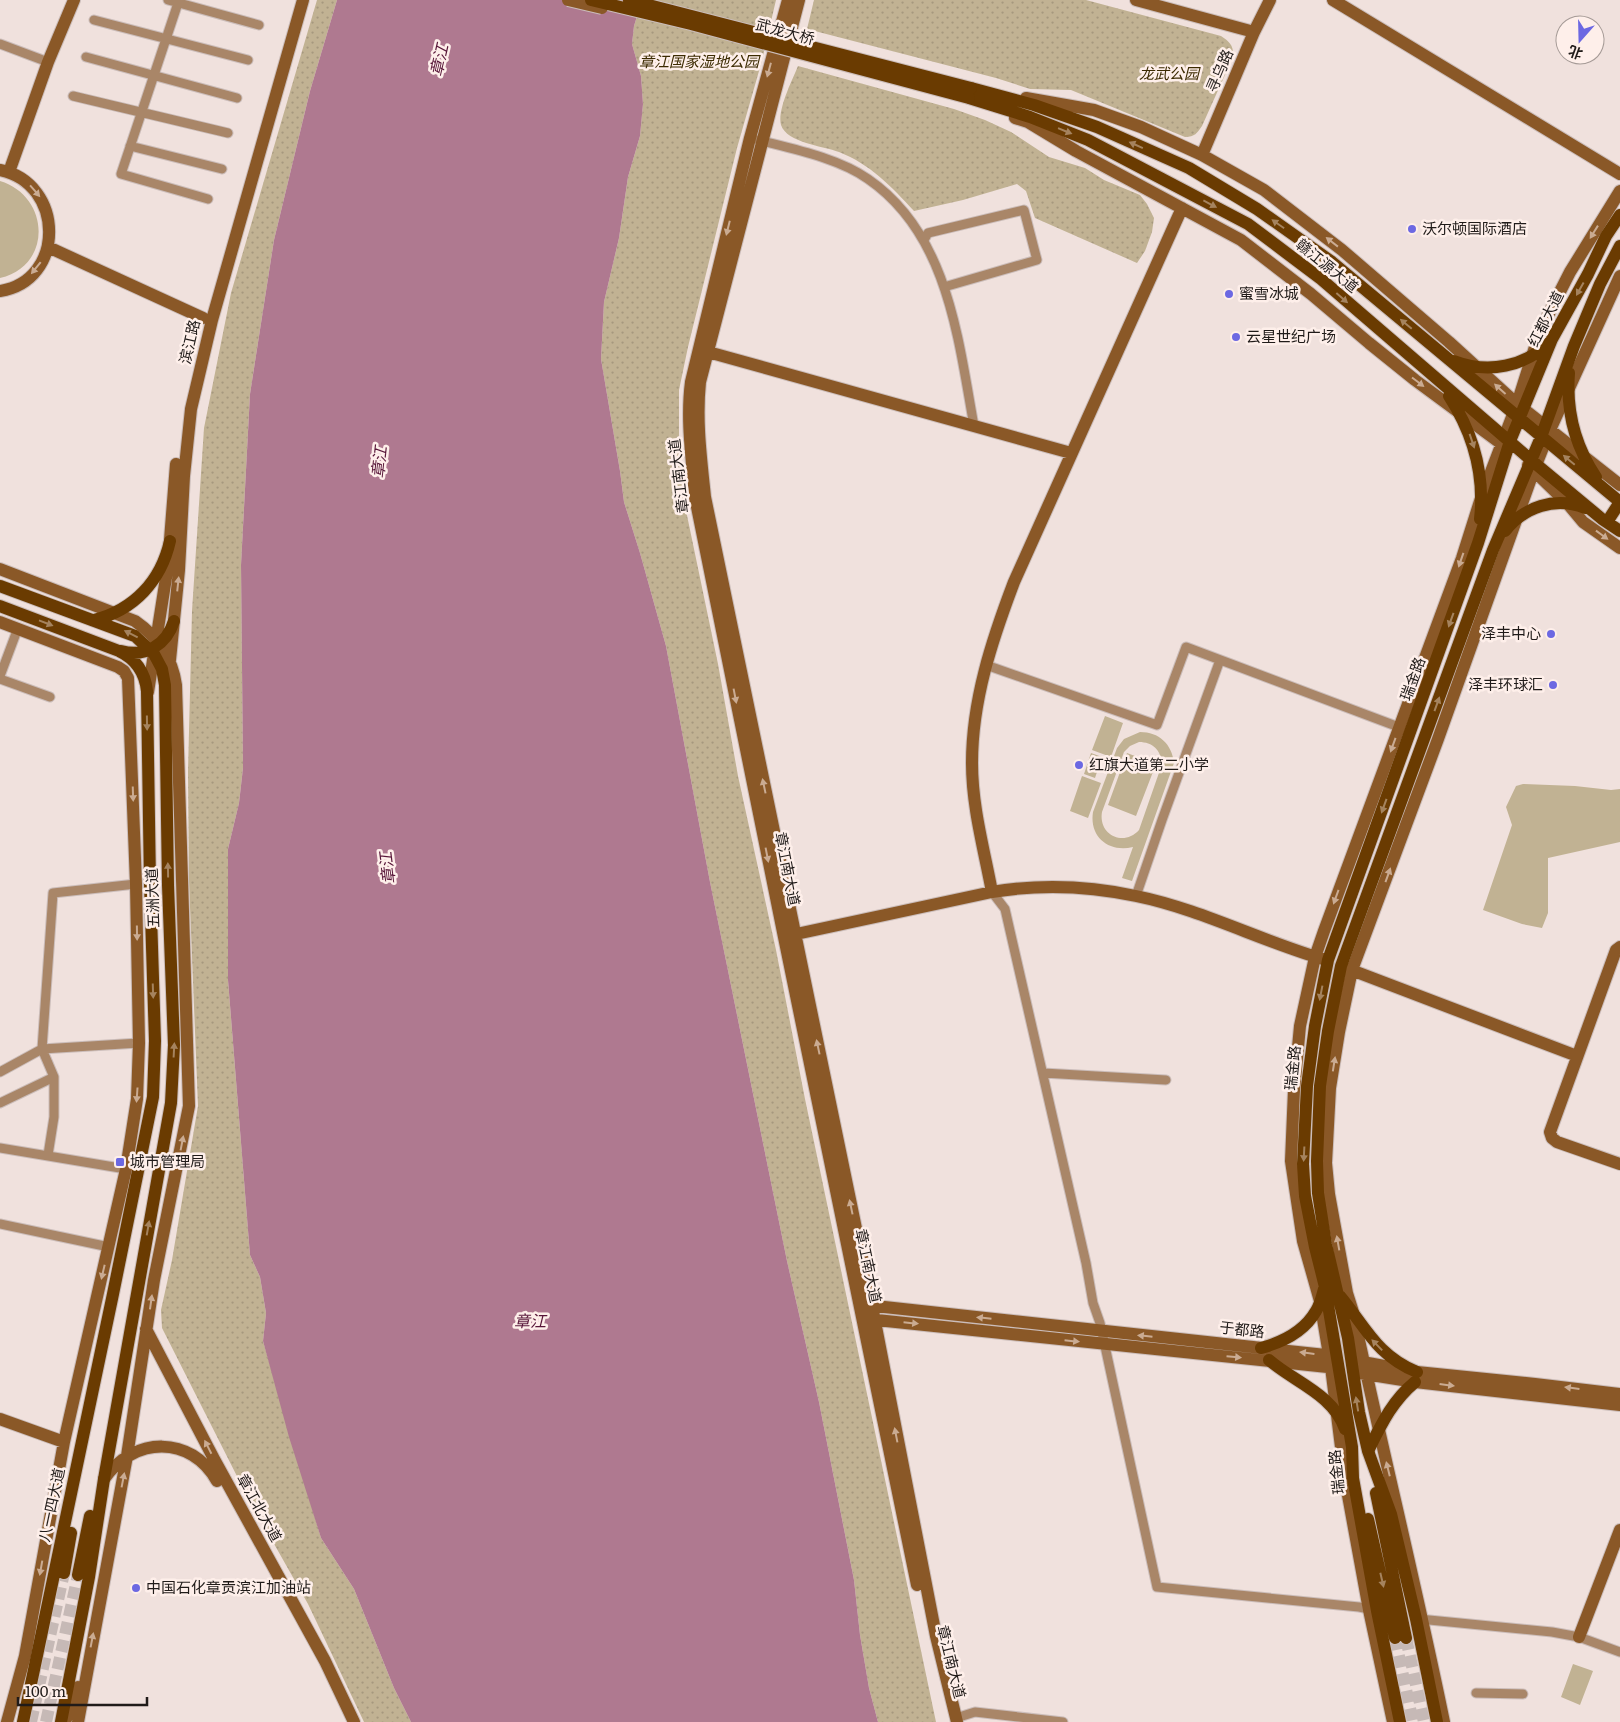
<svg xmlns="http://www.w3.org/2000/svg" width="1620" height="1722" font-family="Literata,'Noto Sans SC',serif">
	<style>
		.grass { fill: url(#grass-dots) }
		.garden { fill: #c1b293; fill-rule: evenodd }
		.water { fill: #af7990 }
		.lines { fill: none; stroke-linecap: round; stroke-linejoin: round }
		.primary-tunnel { stroke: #c6b9b6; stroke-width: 12; stroke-dasharray: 12 6; stroke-linecap: butt }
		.street-casing { stroke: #cbbdba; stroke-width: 11 }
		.secondary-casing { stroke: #cbbdba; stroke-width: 14 }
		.primary-casing { stroke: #cbbdba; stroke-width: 14 }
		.street { stroke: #a98668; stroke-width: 9 }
		.secondary { stroke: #8a5827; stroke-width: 12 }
		.primary { stroke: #6a3b01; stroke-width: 12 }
		.secondary-bridge-casing { stroke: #cbbdba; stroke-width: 14; stroke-linecap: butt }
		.primary-bridge-casing { stroke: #cbbdba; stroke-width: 14; stroke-linecap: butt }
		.secondary-bridge { stroke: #8a5827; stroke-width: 12 }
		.primary-bridge { stroke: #6a3b01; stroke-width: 12 }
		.oneway { fill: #caab92 }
		.oneway2 { fill: #a5835e }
		.poi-dot { fill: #6c68e2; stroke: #feefea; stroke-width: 2 }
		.labels { text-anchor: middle; stroke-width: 5; stroke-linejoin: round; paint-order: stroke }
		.street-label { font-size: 15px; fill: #201b19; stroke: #feefea }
		.park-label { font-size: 15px; font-style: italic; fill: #3b2a00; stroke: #feefea }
		.poi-label { font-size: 15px; fill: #201b19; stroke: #feefea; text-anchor: start }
		.water-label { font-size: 16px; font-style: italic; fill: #571538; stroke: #feefea }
	</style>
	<defs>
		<pattern id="grass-dots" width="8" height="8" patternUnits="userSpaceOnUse" patternTransform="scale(1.25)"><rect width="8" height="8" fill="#c1b293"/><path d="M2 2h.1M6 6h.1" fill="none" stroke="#a6987e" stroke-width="1.8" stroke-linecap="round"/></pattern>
	</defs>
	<rect width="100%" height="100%" fill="#f0e1dd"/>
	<path class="grass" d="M317 0H337L310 91 274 240 250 394 241 565 243 768 239 803 228 849V980L250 1255 260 1277 266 1313 263 1341 321 1538 354 1589 394 1688 411 1722H364L308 1604 247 1496 162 1328 161 1310 172 1260 198 1106 189 882 188 772 192 611 204 428 231 293Z
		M642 0H776L761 64 737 148 688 347 679 390V439L684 501 718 664 738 776 776 950 805 1099 936 1722H878L869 1688 860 1635 854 1580 819 1402 787 1261 710 882 666 646 640 553 624 502 620 471 601 359 604 302 619 238 628 177 640 136 643 104 641 76 632 44 634 26Z
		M814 0H1086L1221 36C1230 42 1234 46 1233 57L1202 126C1197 133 1195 137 1185 137L1071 90 1030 89 996 78 807 29Z
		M798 66 954 109 985 120 1011 132 1049 157 1085 168 1104 180 1140 195 1147 204 1154 218 1152 232 1145 251 1137 263 1035 218 1026 191 1017 184 963 200 914 211C892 187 870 164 839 152 823 146 787 143 781 125 777 110 792 81 798 66Z"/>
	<path class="garden" d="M0 181C50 196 53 266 0 278Z
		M1105 716 1123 723 1111 757 1092 750Z
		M1140 732C1159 732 1172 744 1174 763L1132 881 1122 878 1133 847C1109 853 1089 837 1093 812L1117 748 1124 739ZM1139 742C1154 742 1163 752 1161 767L1139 830C1124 847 1098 835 1102 812L1124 752 1130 746Z
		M1091 753 1102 757 1095 778 1084 774Z
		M1127 753 1156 764 1136 816 1108 805Z
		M1082 776 1101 783 1088 818 1070 811Z
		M1523 784 1575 786 1611 790 1620 789V842L1548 858V913L1542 928 1522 924 1483 910 1512 825 1506 807 1516 786Z
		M1573 1664 1593 1671 1580 1705 1561 1697Z"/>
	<path class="water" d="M337 0H642L634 26 632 44 641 76 643 104 640 136 628 177 619 238 604 302 601 359 620 471 624 502 640 553 666 646 710 882 787 1261 819 1402 854 1580 860 1635 869 1688 878 1722H411L394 1688 354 1589 321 1538 289 1437 263 1341 266 1313 260 1277 250 1255 228 980V849L239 803 243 768 241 565 250 394 274 240 310 91Z"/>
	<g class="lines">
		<path class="primary-tunnel" d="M1395 1638 1413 1722
			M1406 1638 1424 1722
			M31 1722 64 1573
			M46 1722 78 1575"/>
		<g class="street-casing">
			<path id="street" d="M168 0 259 25
				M179 0 121 174 208 199
				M94 20 248 60
				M0 44 48 62
				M86 57 237 98
				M73 96 228 133
				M758 140C793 149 838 158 868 179 948 234 958 338 974 426
				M130 146 222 169
				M924 240 928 233 1024 210 1037 260 944 287
				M986 665 1157 725 1186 647 1404 729
				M0 676 18 628
				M0 679 50 697
				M992 892 1005 909 1086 1263 1093 1303 1100 1323 1157 1587 1359 1607 1374 1610
				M1136 896 1162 820 1220 660
				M0 1072 42 1049 139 1043
				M1043 1073 1166 1080
				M0 1103 54 1077
				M0 1148 126 1169
				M48 1155 54 1117V1077L42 1049 53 893 136 884
				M0 1224 109 1247
				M1419 1619 1552 1632 1579 1637 1620 1652
				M1476 1693 1523 1694
				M956 1718 975 1712 1063 1722"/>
		</g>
		<g class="secondary-casing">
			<path id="secondary" d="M788 0 750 138 691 382C686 420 692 459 695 497L784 937 917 1585
				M799 0 700 382C696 421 701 458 705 497L872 1306 936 1636 957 1722
				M1136 0 1254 32
				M1333 0 1620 174
				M1026 98 1094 110 1141 127 1202 155 1264 190 1342 250 1449 342 1517 404 1620 485
				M1015 118 1028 122 1076 151 1241 240 1311 294 1369 343 1415 380 1507 448
				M1202 155 1254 32 1270 0
				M0 170C65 183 66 281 0 291
				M9 172 48 62 74 0
				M48 247 203 318
				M708 352 1071 453
				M1528 465 1568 504 1583 522 1620 548
				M0 569 135 621C158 637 172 657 176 685L189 1106 154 1280 127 1456 78 1722
				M0 622 118 667 124 671 128 678 136 884 139 1043 137 1099 126 1169 64 1442 25 1656 7 1722
				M170 660 179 570 184 476 191 409 212 320 303 0
				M148 692 168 565 176 464
				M992 892C984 849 972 807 972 763 972 700 992 640 1014 582L1182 208
				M787 936 992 892C1040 884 1089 886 1136 896 1200 909 1261 941 1323 959
				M1620 947 1616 950 1550 1132 1552 1138 1557 1142 1620 1164
				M1346 968 1577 1056
				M866 1305 1335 1356
				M867 1319 1337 1368
				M146 1329 214 1459 325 1661 354 1722
				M1357 1361 1417 1372 1535 1384 1620 1394
				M1359 1373 1415 1382 1620 1405
				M0 1419 64 1442
				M104 1479C134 1436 191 1435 217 1481
				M1579 1637 1620 1530
				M65 1722 78 1687
				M1393 1722 1369 1610 1345 1479 1331 1367 1320 1301 1303 1241 1291 1161 1294 1090 1300 1026 1315 957 1324 931 1462 558 1481 498 1517 404 1540 331 1570 272 1620 191
				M1444 1722C1416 1585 1382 1449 1353 1312L1347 1293 1329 1194 1326 1163 1330 1088 1339 1032 1352 970 1438 739 1534 470 1550 430 1620 276"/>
		</g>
		<g class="primary-casing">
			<path id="primary" d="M971 88 1034 105 1097 127 1189 168 1257 209 1332 262 1620 502
				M969 98 1030 117 1088 140 1248 224 1321 279 1531 460 1602 519 1620 531
				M1454 361C1488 374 1525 367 1551 341
				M1569 373C1566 411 1575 446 1596 477
				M1449 396C1473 433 1485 474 1480 519
				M1607 522 1620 502
				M1505 531C1524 507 1555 496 1585 508
				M0 586 135 636 154 654 162 669 165 685 168 885 174 1045 171 1103 104 1479 89 1577 61 1722
				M0 606 119 651C136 659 145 672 147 691L150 884 155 1041 153 1097 113 1294 23 1722
				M94 620C134 610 161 581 170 541
				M121 651C146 658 167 644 174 621
				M1340 1296C1365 1326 1377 1356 1417 1372
				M1261 1348C1283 1342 1304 1332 1316 1311 1320 1305 1322 1296 1324 1289
				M1269 1360C1294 1382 1333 1394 1345 1429
				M1369 1453 1368 1451C1381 1425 1392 1401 1415 1382
				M1376 1493 1406 1638
				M1368 1519 1395 1638
				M64 1573 71 1533
				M78 1575 90 1516
				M1400 1722 1377 1611 1353 1478 1352 1447 1325 1287 1315 1247 1305 1196 1303 1164 1307 1086 1315 1026 1328 960 1478 543 1510 441 1552 339 1588 274 1606 236 1620 215
				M1437 1722 1416 1619 1391 1514 1368 1451 1359 1412 1348 1338 1326 1244 1318 1193 1317 1161 1320 1086 1328 1031 1341 966 1493 550 1541 437 1574 346 1600 284 1620 246"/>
		</g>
		<use href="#street" class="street"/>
		<use href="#secondary" class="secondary"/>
		<use href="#primary" class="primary"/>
		<g class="secondary-bridge-casing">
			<path id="secondary-bridge" d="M568 0 602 8"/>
		</g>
		<g class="primary-bridge-casing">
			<path id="primary-bridge" d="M591 0 691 24 969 98
				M629 0 971 88"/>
		</g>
		<use href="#secondary-bridge" class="secondary-bridge"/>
		<use href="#primary-bridge" class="primary-bridge"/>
	</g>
	<defs><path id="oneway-solid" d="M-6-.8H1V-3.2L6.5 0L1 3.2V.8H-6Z" transform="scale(1.25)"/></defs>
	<g class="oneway">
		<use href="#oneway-solid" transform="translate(769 70) rotate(105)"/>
		<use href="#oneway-solid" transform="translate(35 191) rotate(49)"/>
		<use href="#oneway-solid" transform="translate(728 228) rotate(104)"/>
		<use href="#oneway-solid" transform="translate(1594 232) rotate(122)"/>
		<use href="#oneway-solid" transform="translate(1332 242) rotate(-142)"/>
		<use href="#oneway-solid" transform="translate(36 268) rotate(129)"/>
		<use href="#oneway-solid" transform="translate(1418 382) rotate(37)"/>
		<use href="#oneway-solid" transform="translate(1500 389) rotate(-138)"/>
		<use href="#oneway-solid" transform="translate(1602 535) rotate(36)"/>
		<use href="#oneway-solid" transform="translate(1461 560) rotate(109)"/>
		<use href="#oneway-solid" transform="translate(178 584) rotate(-84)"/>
		<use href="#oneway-solid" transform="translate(735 696) rotate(79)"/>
		<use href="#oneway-solid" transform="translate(1393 745) rotate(110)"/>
		<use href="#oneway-solid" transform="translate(764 786) rotate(-102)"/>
		<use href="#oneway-solid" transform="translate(133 794) rotate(88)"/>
		<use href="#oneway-solid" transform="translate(767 855) rotate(79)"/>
		<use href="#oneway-solid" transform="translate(1388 875) rotate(-70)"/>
		<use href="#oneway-solid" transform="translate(1336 897) rotate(110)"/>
		<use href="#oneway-solid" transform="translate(137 933) rotate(89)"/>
		<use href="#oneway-solid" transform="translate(818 1047) rotate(-102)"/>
		<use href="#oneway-solid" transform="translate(1334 1064) rotate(-81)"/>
		<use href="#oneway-solid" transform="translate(137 1095) rotate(94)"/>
		<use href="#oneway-solid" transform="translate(182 1143) rotate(-79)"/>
		<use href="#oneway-solid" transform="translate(851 1207) rotate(-102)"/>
		<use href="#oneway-solid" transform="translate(1338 1243) rotate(-100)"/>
		<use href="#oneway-solid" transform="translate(103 1272) rotate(103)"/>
		<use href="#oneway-solid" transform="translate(151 1302) rotate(-82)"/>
		<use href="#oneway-solid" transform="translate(984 1318) rotate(-174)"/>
		<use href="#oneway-solid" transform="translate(911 1323) rotate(6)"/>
		<use href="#oneway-solid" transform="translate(1145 1336) rotate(-174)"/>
		<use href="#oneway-solid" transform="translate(1072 1341) rotate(6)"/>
		<use href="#oneway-solid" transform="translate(1307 1353) rotate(-173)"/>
		<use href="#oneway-solid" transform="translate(1234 1357) rotate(5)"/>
		<use href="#oneway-solid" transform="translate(1447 1385) rotate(7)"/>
		<use href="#oneway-solid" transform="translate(1572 1388) rotate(-173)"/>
		<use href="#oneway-solid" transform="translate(896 1435) rotate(-101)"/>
		<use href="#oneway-solid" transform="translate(208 1447) rotate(-117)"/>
		<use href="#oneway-solid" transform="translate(1388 1469) rotate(-104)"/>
		<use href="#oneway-solid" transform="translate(123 1480) rotate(-79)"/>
		<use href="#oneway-solid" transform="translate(41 1568) rotate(100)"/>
		<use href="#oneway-solid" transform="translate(92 1640) rotate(-79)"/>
	</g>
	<g class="oneway2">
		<use href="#oneway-solid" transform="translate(1065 131) rotate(22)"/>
		<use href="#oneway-solid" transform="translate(1136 145) rotate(-156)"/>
		<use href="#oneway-solid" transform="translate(1210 204) rotate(28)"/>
		<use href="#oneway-solid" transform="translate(1278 224) rotate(-145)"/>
		<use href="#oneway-solid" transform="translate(1580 289) rotate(119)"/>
		<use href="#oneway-solid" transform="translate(1342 298) rotate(41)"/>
		<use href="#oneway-solid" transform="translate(1406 324) rotate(-140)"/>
		<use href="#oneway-solid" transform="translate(1472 441) rotate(71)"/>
		<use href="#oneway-solid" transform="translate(1569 460) rotate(-140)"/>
		<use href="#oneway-solid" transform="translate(1451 620) rotate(110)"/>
		<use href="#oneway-solid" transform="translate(46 623) rotate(21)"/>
		<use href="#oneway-solid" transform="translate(131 634) rotate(-153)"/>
		<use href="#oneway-solid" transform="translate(1437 704) rotate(-70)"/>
		<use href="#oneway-solid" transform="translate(147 723) rotate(89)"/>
		<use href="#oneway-solid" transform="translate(1384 806) rotate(110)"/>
		<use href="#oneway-solid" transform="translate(168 870) rotate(-91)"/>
		<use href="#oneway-solid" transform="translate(153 991) rotate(88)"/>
		<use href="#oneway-solid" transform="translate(1321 993) rotate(101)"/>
		<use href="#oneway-solid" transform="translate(174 1050) rotate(-87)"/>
		<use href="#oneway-solid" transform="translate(1304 1154) rotate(93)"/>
		<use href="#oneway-solid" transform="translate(148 1228) rotate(-80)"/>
		<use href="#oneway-solid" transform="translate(1377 1345) rotate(-134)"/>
		<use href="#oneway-solid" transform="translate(1357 1404) rotate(-99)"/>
		<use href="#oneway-solid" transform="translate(1382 1580) rotate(77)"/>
	</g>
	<g class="poi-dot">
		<circle cx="1412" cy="229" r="5"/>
		<circle cx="1229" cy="294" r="5"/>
		<circle cx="1236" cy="337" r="5"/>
		<circle cx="1551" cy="634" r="5"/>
		<circle cx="1553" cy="685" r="5"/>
		<circle cx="1079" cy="765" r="5"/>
		<rect x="115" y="1157" width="10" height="10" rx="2.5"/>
		<circle cx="136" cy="1588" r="5"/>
	</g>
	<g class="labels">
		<g class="street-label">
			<text transform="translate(785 32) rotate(15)" y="5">武龙大桥</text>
			<text transform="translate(1220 71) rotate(-67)" y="5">寻乌路</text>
			<text transform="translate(1327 266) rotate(39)" y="5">赣江源大道</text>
			<text transform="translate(1546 319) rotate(-63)" y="5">红都大道</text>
			<text transform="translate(190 342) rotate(-77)" y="5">滨江路</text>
			<text transform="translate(679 476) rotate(-97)" y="5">章江南大道</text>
			<text transform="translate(1413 679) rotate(-70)" y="5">瑞金路</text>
			<text transform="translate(787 869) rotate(79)" y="5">章江南大道</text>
			<text transform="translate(153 898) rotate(-92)" y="5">五洲大道</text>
			<text transform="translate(1293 1068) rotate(-84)" y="5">瑞金路</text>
			<text transform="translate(868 1266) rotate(78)" y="5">章江南大道</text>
			<text transform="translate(1242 1330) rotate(6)" y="5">于都路</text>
			<text transform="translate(1337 1472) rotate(-96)" y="5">瑞金路</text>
			<text transform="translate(52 1505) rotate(-78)" y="5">八一四大道</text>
			<text transform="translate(259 1508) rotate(61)" y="5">章江北大道</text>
			<text transform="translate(951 1662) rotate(76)" y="5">章江南大道</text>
		</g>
		<g class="park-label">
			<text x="699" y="67">章江国家湿地公园</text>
			<text x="1169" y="79">龙武公园</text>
		</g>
		<g class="poi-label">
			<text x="1422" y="234">沃尔顿国际酒店</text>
			<text x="1239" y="299">蜜雪冰城</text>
			<text x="1246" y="342">云星世纪广场</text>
			<text x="1541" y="639" text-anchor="end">泽丰中心</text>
			<text x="1543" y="690" text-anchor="end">泽丰环球汇</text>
			<text x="1089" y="770">红旗大道第二小学</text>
			<text x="130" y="1167">城市管理局</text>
			<text x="146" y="1593">中国石化章贡滨江加油站</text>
		</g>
		<g class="water-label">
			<text transform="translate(439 60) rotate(-77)" y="6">章江</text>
			<text transform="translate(379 462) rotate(-84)" y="6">章江</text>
			<text transform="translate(387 868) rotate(-97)" y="6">章江</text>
			<text x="530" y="1327">章江</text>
		</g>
	</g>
	<g transform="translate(1580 40) rotate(200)"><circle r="24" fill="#feefea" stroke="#a59a96"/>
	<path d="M0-4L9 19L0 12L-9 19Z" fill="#6c68e2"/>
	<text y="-8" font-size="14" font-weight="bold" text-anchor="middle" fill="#201b19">北</text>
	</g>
	<path d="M18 1697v8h129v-8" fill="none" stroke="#201b19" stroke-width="2.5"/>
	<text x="25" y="1697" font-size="15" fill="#201b19" stroke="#feefea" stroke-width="4" paint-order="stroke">100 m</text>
</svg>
